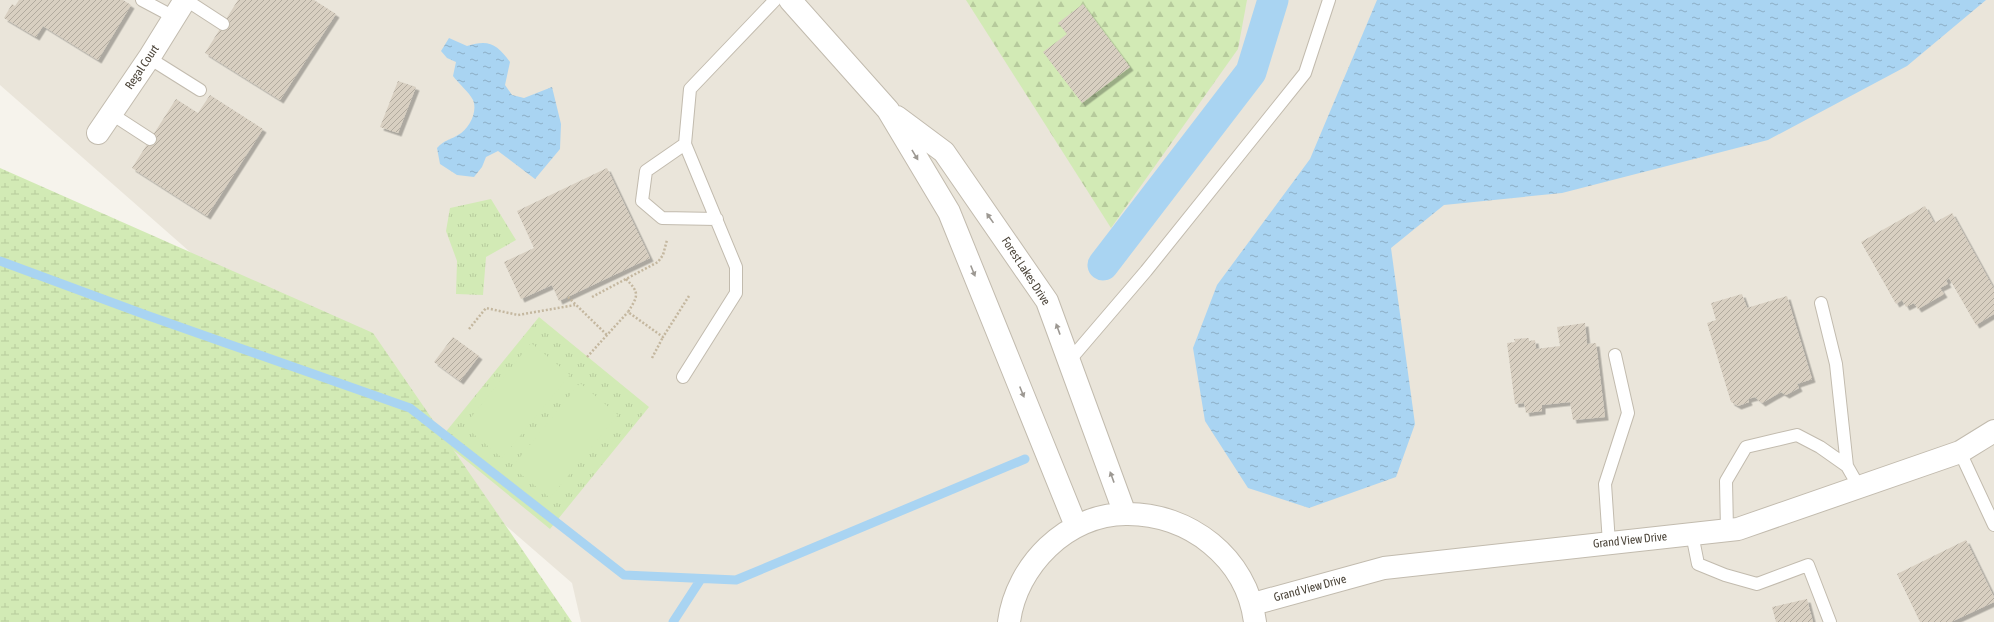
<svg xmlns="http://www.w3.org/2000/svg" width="1994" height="622" font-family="'Asap Condensed',sans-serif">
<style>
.residential{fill:#eae5da}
.grass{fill:url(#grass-tufts)}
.forest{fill:url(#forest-firs)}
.wetland{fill:url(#wetland-marsh)}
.pitch{fill:#d2eab5}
.water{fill:url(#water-ripples)}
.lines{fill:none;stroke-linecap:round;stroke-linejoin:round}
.stream{stroke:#a9d4f2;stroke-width:9}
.canal{stroke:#a9d4f2;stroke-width:31}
.building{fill:url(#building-hatch);filter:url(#shadow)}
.lane-casing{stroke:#c2bbae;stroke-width:14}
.street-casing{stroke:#c2bbae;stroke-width:24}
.path{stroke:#c4b79f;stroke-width:2.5;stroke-dasharray:2 2;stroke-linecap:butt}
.lane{stroke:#fff;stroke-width:12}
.street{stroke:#fff;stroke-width:22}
.oneway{fill:#9c9892}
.labels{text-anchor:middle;stroke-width:3;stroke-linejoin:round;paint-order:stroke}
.street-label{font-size:12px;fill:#4b4439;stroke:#fff}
</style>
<defs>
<pattern id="grass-tufts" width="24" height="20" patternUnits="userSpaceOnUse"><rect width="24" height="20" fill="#d2eab5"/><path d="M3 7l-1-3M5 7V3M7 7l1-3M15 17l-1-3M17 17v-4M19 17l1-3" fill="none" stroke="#b6ca9c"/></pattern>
<pattern id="forest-firs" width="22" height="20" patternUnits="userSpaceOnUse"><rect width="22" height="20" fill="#d2eab5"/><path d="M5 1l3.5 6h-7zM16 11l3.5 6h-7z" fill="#b6ca9c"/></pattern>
<pattern id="wetland-marsh" width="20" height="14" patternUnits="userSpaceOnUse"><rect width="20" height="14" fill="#d2eab5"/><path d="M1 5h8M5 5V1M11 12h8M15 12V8" fill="none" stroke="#b6ca9c"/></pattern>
<pattern id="water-ripples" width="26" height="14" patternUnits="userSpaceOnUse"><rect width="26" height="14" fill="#a9d4f2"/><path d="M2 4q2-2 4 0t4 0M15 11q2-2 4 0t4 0" fill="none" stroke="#8caec5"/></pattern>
<pattern id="building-hatch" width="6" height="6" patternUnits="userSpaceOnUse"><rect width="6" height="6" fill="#d8cfc1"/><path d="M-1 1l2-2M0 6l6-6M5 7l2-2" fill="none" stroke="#b1aa9e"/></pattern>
<filter id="shadow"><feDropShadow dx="3.5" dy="3.5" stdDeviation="0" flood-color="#0004"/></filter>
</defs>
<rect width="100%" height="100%" fill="#f6f3ec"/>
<path class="residential" d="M0,0H1994V622H581L572,583L206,266L0,85Z"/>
<path class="grass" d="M491,199L516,240L486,257L483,295L456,294L457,261L446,231L450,208Z
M539,317L649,407L550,529L440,439Z"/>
<path class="forest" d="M966,0H1247L1238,49L1111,228Z"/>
<path class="wetland" d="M0,168L373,333L572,622H0Z"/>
<path class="pitch" d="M531,343L570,375L502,458L464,426Z
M580,383L618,415L550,498L512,467Z"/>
<path class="water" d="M1377,0H1986L1907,66L1768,140L1562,193L1444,205L1391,248L1415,424L1396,477L1309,508L1248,488L1205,421L1193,348L1217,285L1310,159Z
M449,38L467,46C489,39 497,44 510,62L505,85L512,95L524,98L552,87L561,124L560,149L535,179L498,151L486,157L482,167L474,177L457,175L440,164L437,148C446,139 448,141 458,135C469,129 478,112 473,100C469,92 458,83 453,76L456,62L447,58L441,51Z"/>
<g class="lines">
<path class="stream" d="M0,261L146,315L410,408L624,575L736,580L1025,459
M673,622L701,579"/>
<path class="canal" d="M1103,265L1251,72L1273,0"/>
</g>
<path class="building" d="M19,0H123L131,5L98,60L43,26L36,37L4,18L12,4L15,6Z
M238,0H314L336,14L280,100L205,53Z
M1083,4L1130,67L1082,103L1043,52L1067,34L1058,23Z
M398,81L416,87L398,133L380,127Z
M210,95L263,129L207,216L132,168L176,99L198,113Z
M607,168L650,258L559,301L552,285L521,299L504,262L534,248L517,211Z
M1925,206L1934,223L1952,213L1994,289V314L1976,325L1949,278L1946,281L1948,284L1940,288L1944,294L1918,309L1914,303L1906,307L1902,300L1896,304L1861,242Z
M1742,294L1747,308L1787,296L1812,379L1797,384L1799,388L1786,395L1781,392L1762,403L1755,397L1748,399L1749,402L1738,406L1731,402L1707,323L1716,320L1711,303Z
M1585,323L1587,344L1596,343L1605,417L1573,420L1570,402L1542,405V411L1526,413L1524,403L1515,404L1507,343L1515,342L1514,339L1529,338V341L1535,340L1536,349L1560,346L1557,327Z
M453,337L479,356L460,381L434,362Z
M1966,540L1994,597V602L1951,622H1920L1897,574Z
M1807,599L1813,622H1776L1772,607Z"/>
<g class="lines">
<g class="lane-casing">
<path id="lane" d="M142,0L174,17
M186,0L223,24
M149,58L200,90
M110,113L150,139
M685,144L646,171L642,201L662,218L717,219
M1821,303L1836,364L1847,466
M1069,361L1146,271L1305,73L1329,0
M683,377L736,293V267L685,144L690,89L775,0
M1960,452L1994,525
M1727,530L1726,481L1746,447L1797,435L1820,447L1847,466L1859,487
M1692,534L1698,564L1725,575L1757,584L1808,565L1830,622
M1609,543L1605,484L1628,413L1615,355"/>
</g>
<g class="street-casing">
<path id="street" d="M790,0L888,110L949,212L1076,526
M897,117L944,152L1047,301L1125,514
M98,133L149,58L185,0
M1253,604L1384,568L1738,529L1960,452L1994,431
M1009,622C1016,566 1067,514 1126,514C1189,513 1247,558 1255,622"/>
</g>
<path class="path" d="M626,279C640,293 638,296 628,312L663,337L689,296
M568,297L607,335
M592,297L658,262L663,255L667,240
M469,329L486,308L518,315L575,305
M587,357L628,312
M652,358L663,337"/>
<use href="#lane" class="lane"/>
<use href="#street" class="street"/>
</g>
<defs><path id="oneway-solid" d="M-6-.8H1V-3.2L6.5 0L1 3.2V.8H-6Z"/></defs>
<g class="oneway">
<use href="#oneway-solid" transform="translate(915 155) rotate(59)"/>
<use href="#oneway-solid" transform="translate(990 218) rotate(-125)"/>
<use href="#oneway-solid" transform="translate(973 271) rotate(68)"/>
<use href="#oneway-solid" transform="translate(1058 329) rotate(-110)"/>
<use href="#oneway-solid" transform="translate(1022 392) rotate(68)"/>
<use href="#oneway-solid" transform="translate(1112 477) rotate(-110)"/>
</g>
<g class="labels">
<g class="street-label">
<text transform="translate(142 67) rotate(-56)" y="4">Regal Court</text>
<text transform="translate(1026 271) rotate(57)" y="4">Forest Lakes Drive</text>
<text transform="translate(1630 540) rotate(-6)" y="4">Grand View Drive</text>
<text transform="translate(1310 588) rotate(-15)" y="4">Grand View Drive</text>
</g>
</g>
</svg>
